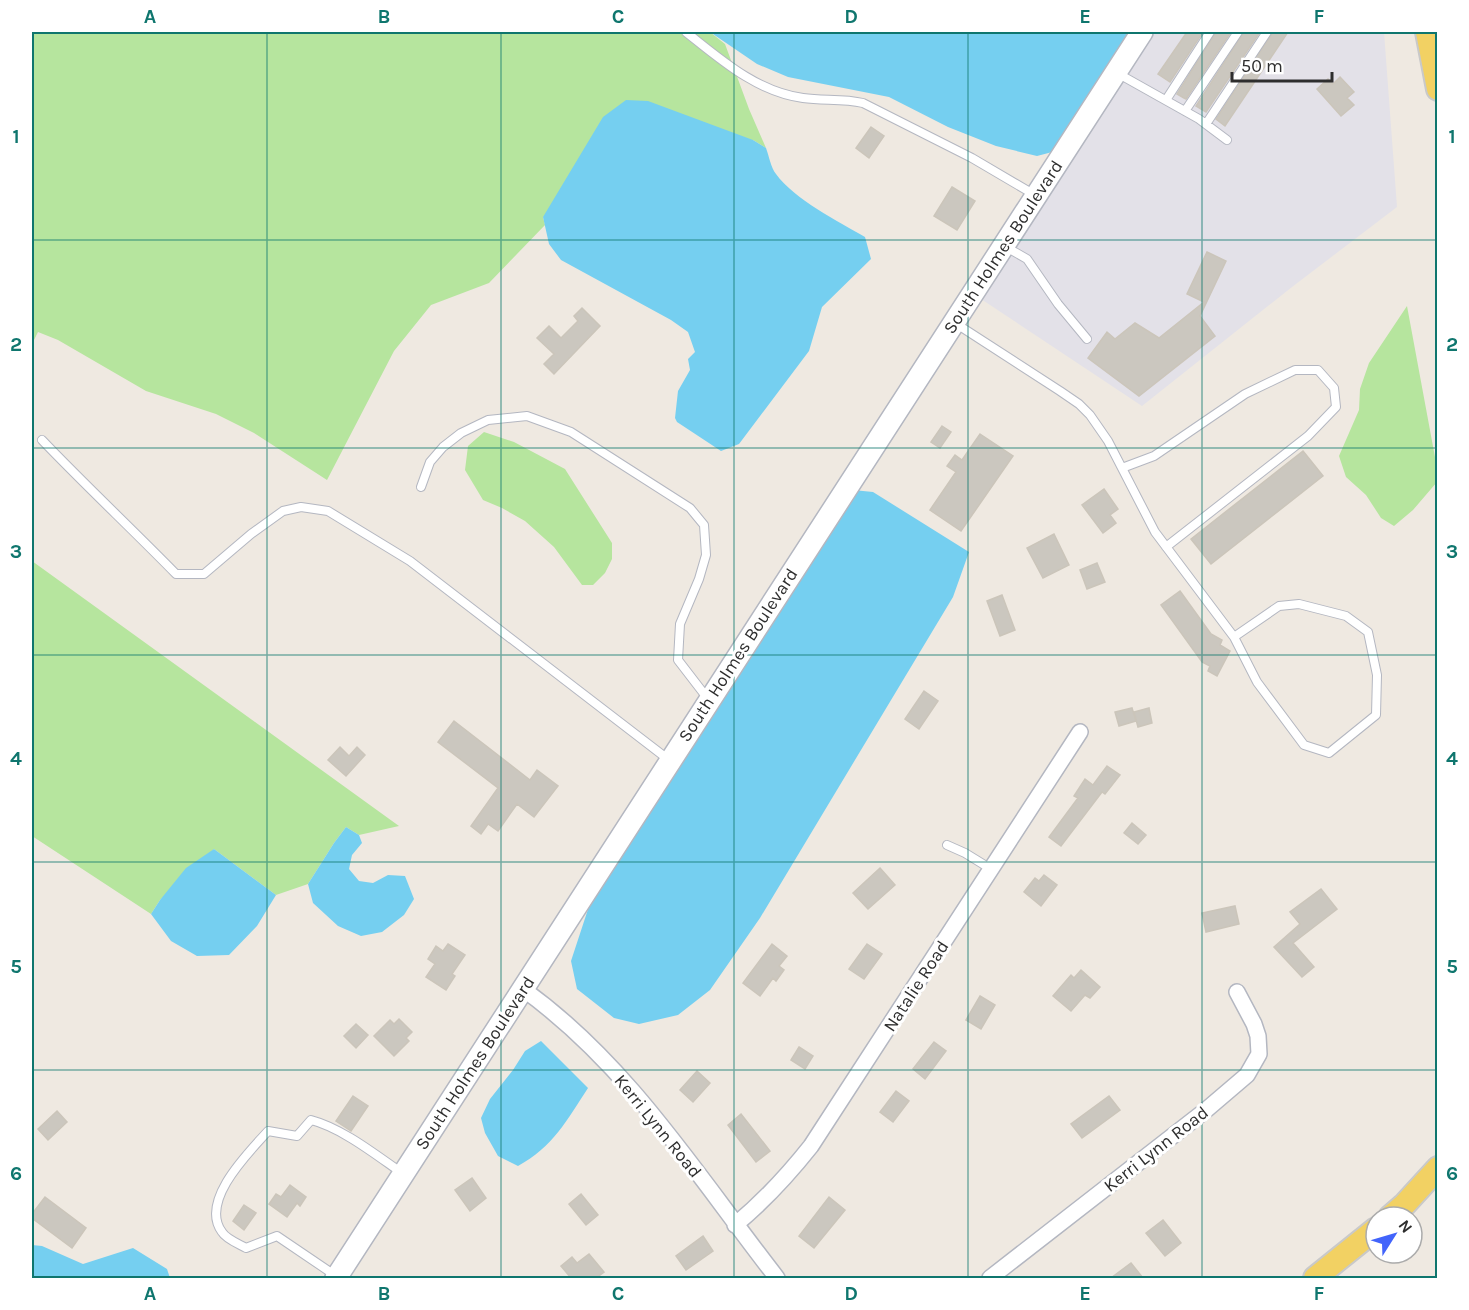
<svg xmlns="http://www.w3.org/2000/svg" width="1469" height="1310" font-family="Karla,sans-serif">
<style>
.industrial{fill:#e3e1e8}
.green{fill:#b6e59e}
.water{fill:#75cff0}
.building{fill:#cbc7bf;stroke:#cbc5ba;stroke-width:1.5}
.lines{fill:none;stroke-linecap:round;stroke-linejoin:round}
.lane-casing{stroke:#b4b7c1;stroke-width:10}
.street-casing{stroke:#b4b7c1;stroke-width:18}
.secondary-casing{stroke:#b4b7c1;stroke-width:24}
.primary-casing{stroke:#c9c9c9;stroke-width:26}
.lane{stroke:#fff;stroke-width:8}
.street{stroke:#fff;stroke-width:15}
.secondary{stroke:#fff;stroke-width:21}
.primary{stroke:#f2d163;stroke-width:22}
.grid{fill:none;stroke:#0f766e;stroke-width:1.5;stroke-opacity:0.55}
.labels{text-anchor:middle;stroke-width:6;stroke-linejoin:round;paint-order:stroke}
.street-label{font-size:18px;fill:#2e2e2e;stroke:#fff}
.neatline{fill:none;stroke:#0f766e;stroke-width:2}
.grid-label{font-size:20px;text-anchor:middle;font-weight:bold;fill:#0f766e}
</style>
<rect width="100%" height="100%" fill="#efe9e1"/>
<path class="industrial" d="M1150,32H1384L1397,207L1292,287L1142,406L978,297Z"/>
<path class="green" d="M32,32H710L725,44L749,109L766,148L753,140L543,217L545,225L489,283L431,305L394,351L327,480L254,433L216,414L146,391L58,340L38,332L32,344Z
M1407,306L1437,468V482L1413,510L1394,526L1381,518L1366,495L1346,477L1339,456L1359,410L1360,389L1369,363Z
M484,432L514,442L565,469L612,543V559L605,573L593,585H582L554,547L525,521L502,508L483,500L465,470L468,446Z
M32,561L399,826L359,835L346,827L334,843L308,884L276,895L214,849L160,900L151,914L32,836Z"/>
<path class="water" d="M710,32H1134L1056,151L1037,156L996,146L948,127L889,97L788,77L757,64Z
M626,100L648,101L753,140L766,148C769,156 771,168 776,174C794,199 839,222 865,237L871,259L822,307L809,351L739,444L721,451L677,422L675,418L678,391L690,370L688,359L695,352L688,332L671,320L561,260L549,244L543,217L603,117Z
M853,490L873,492L969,552L953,597L760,918L710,990L678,1015L639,1024L614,1018L577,989L571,961L594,891Z
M346,827L359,835L362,843L352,855L349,869L359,881L373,883L388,875L405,876L414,899L404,915L382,932L361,936L338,926L313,903L308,884L334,843Z
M214,849L276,895L257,926L229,955L197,956L171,941L151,914L160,900L186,868Z
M541,1041L588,1088C567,1120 553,1147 518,1166L498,1156L485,1133L481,1118L490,1099L513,1070L525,1051Z
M32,1245L42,1246L83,1264L133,1248L167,1269L170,1278H32Z"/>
<path class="building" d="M1187,32H1203L1170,82L1158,74Z
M1216,32H1231L1186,99L1184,98L1177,94Z
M1244,32H1260L1206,112L1196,106Z
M1273,32H1288L1225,126L1216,119Z
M1340,77L1354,92L1347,98L1354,105L1341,116L1317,89L1328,79L1333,84Z
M871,127L884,136L869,158L856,148Z
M952,187L975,201L957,230L934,216Z
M1207,252L1226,261L1200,316L1215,336L1139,396L1088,358L1107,332L1115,339L1135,323L1159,338L1204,302L1187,294Z
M582,308L600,326L554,374L544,364L554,354L537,338L549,326L561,338L578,321L574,316Z
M942,426L951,432L940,448L931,442Z
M980,434L1013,456L961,531L930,510L956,472L947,466L955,455L962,460Z
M1303,451L1323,476L1211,564L1191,539Z
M1104,489L1118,509L1110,515L1116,523L1103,533L1082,505Z
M1054,534L1069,565L1043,578L1027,548Z
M1097,563L1105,582L1087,589L1080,570Z
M1180,591L1211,634L1222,640L1220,645L1230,651L1217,676L1208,671L1210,666L1202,662L1161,605Z
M1002,595L1015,630L1000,636L987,601Z
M924,691L938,701L919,729L905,719Z
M1132,708L1136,721L1119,726L1115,712Z
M1149,708L1152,723L1138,727L1134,712Z
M454,721L530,780L537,770L558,786L534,817L517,804L498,831L488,824L481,834L471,826L498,788L438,742Z
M340,747L349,756L357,747L365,755L346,776L328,760Z
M1107,766L1120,775L1105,794L1102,792L1061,846L1049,837L1078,798L1074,796L1085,779L1093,785Z
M1132,823L1146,835L1138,844L1124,833Z
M880,868L895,885L868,909L853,893Z
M1044,875L1057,885L1041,906L1024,892L1035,878L1039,881Z
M1321,889L1337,909L1293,943L1314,967L1302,977L1274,947L1300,924L1290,912Z
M1235,906L1239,924L1206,932L1202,913Z
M448,944L465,955L452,974L455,976L446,990L426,977L435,964L428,959L436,946L443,951Z
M772,944L787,956L779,966L784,970L776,981L773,978L760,996L743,983Z
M867,944L882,954L864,979L849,969Z
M1081,970L1100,987L1090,998L1085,995L1071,1011L1053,996L1071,975L1074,978Z
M980,996L995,1005L981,1029L966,1020Z
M399,1019L412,1032L406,1038L409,1041L394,1056L374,1036L390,1020L394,1024Z
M356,1024L368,1035L356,1048L344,1036Z
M934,1042L946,1051L925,1079L913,1069Z
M799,1047L813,1056L805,1069L791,1060Z
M697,1071L710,1083L693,1102L680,1090Z
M896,1091L909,1101L893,1122L880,1112Z
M353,1096L368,1106L351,1131L336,1121Z
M1109,1096L1120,1110L1082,1138L1071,1124Z
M57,1111L67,1122L48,1140L38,1129Z
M741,1114L770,1151L756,1162L728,1125Z
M472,1178L486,1198L470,1211L455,1190Z
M290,1185L306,1197L300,1206L297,1203L287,1217L269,1204L276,1194L281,1197Z
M581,1194L598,1215L586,1225L569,1204Z
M45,1197L86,1228L72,1248L32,1218V1214Z
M829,1197L845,1210L814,1248L799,1236Z
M244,1205L256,1213L244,1230L233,1221Z
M1163,1220L1181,1243L1165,1256L1146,1233Z
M703,1236L713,1251L686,1270L676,1256Z
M589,1254L604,1272L596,1278H571L561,1266L572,1257L577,1263Z
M1131,1263L1143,1278H1111Z"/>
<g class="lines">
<g class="lane-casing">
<path id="lane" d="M686,32C720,59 757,92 803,98C823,101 843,98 863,103L972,158L1035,195
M1117,73L1199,119L1227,140
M1166,100L1210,32
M1185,111L1238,32
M1206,124L1267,32
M1006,247L1027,259L1058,304L1087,339
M955,323L1060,391L1079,404L1090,415L1108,441L1155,532L1234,637L1257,682L1304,745L1329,753L1376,715L1377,675L1368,632L1346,616L1299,604L1279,606L1234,637
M42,440C86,486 132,529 176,574H204L251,534L283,511L301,507L328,511L410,561L669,760
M1122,468L1154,456L1245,394L1295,370H1318L1334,388L1336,407L1308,436L1166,547
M421,487L430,462L443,447L461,433L488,420L527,416L571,432L690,508L704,525L706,555L699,579L680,624L678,660L708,699
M947,845L965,853L991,869
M336,1276L277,1236L246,1248C239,1244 226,1239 222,1232C199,1201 249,1152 268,1131L297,1136L311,1120C342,1128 376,1155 402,1173"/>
</g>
<g class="street-casing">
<path id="street" d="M523,989C629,1065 698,1177 777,1278
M735,1225C764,1201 788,1175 811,1146L1080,732
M990,1278L1206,1110L1247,1075L1259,1054L1258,1036L1254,1024L1237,992"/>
</g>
<g class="secondary-casing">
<path id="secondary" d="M336,1278L1142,32"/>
</g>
<g class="primary-casing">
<path id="primary" d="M1427,32L1438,89
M1390,1217L1405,1204L1438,1168
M1315,1278L1376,1229"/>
</g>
<use href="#lane" class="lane"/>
<use href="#street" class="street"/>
<use href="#secondary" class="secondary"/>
<use href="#primary" class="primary"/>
</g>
<path class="grid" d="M267,32V1278M501,32V1278M734,32V1278M968,32V1278M1202,32V1278M32,240H1438M32,448H1438M32,655H1438M32,862H1438M32,1070H1438"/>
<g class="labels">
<g class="street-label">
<text transform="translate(1003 247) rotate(-57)" y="6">South Holmes Boulevard</text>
<text transform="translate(738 655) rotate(-57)" y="6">South Holmes Boulevard</text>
<text transform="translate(916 986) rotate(-57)" y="6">Natalie Road</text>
<text transform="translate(475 1063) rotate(-57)" y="6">South Holmes Boulevard</text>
<text transform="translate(658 1126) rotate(51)" y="6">Kerri Lynn Road</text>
<text transform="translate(1156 1149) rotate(-38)" y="6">Kerri Lynn Road</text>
</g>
</g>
<rect width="1469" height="1310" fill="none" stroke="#ffffff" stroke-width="66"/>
<g transform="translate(1394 1235) rotate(53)"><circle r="28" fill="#ffffff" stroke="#ababab" stroke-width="1.5"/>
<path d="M0-4.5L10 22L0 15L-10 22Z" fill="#4264fb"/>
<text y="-9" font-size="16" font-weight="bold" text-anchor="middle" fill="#2e2e2e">N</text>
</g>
<path d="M1232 72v9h100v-9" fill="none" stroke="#2e2e2e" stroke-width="3"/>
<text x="1241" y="72" font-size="18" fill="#2e2e2e" stroke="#ffffff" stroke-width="4.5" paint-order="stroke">50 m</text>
<rect x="33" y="33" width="1403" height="1244" class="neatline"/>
<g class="grid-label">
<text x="150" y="23">A</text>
<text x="384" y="23">B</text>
<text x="618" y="23">C</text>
<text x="851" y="23">D</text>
<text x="1085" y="23">E</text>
<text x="1319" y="23">F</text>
<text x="16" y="143">1</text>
<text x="1452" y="143">1</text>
<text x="16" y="351">2</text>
<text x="1452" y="351">2</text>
<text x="16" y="558">3</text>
<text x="1452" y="558">3</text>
<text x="16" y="765">4</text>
<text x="1452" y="765">4</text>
<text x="16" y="973">5</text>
<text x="1452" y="973">5</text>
<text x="16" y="1180">6</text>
<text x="1452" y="1180">6</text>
<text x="150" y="1300">A</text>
<text x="384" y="1300">B</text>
<text x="618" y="1300">C</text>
<text x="851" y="1300">D</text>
<text x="1085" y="1300">E</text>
<text x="1319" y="1300">F</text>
</g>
</svg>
